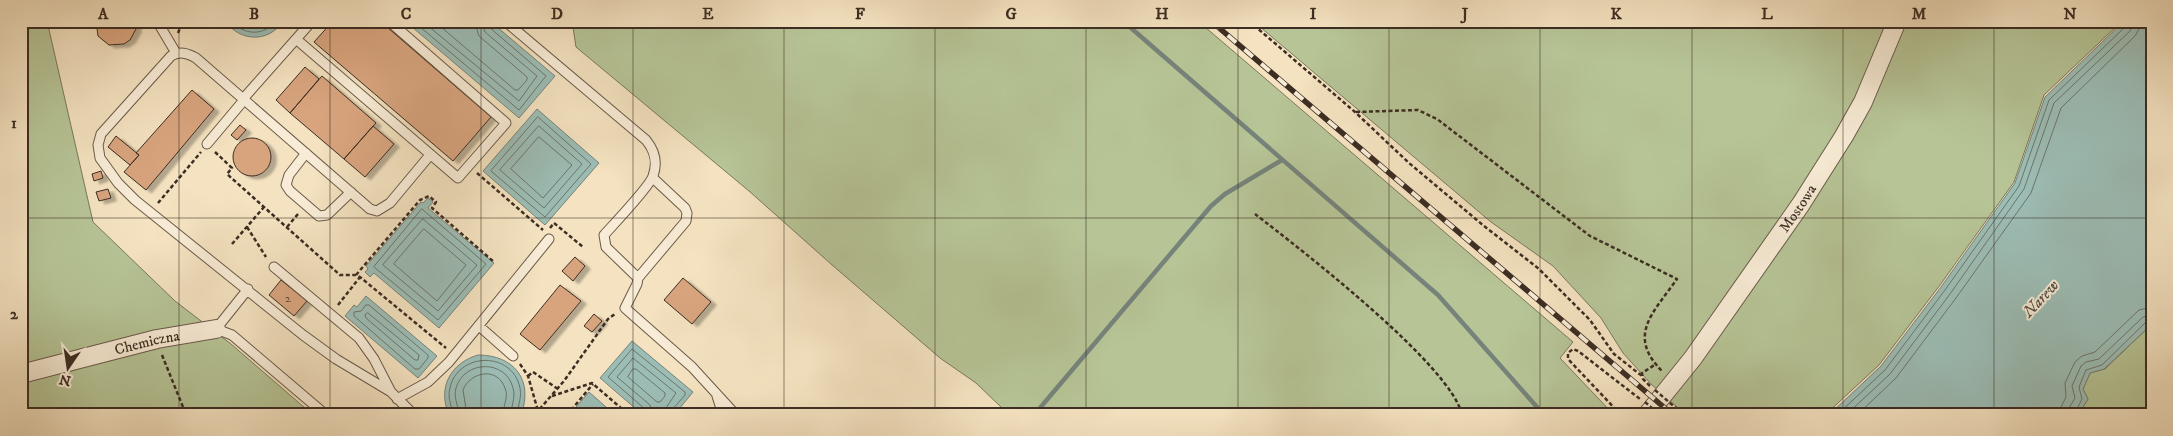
<svg xmlns="http://www.w3.org/2000/svg" width="2173" height="436" font-family="'IM FELL DW Pica',serif">
<style>
.green{fill:#b6c496;stroke:#79785c}
.water{fill:#9cbdb5;stroke:#76837b}
.lines{fill:none;stroke-linecap:round;stroke-linejoin:round}
.shore{stroke:#6c756c;stroke-width:1}
.stream{stroke:#76837b;stroke-width:4.5}
.building{fill:#d8a47e;stroke:#3c2d23;filter:url(#shadow)}
.lane-casing{stroke:#6a5a4a;stroke-width:11}
.street-casing{stroke:#6a5a4a;stroke-width:20}
.path{stroke:#3c2d23;stroke-width:2.5;stroke-dasharray:4 2.5;stroke-linecap:butt}
.lane{stroke:#f8ecd6;stroke-width:9}
.street{stroke:#f8ecd6;stroke-width:18}
.rail-casing{stroke:#3c2d23;stroke-width:5.5}
.rail{stroke:#f8ecd6;stroke-width:4;stroke-dasharray:11;stroke-linecap:butt}
.path-bridge{stroke:#3c2d23;stroke-width:2.5;stroke-dasharray:4 2.5;stroke-linecap:butt}
.grid{fill:none;stroke:#3c2d23;stroke-width:1;stroke-opacity:0.55}
.labels{text-anchor:middle;stroke-width:4;stroke-linejoin:round;paint-order:stroke}
.number-label{font-size:12px;fill:#634b3a}
.street-label{font-size:15px;fill:#3c2d23;stroke:#f8ecd6}
.water-label{font-size:16px;font-style:italic;fill:#545148;stroke:#f8ecd6}
.neatline{fill:none;stroke:#3c2d23;stroke-width:2}
.grid-label{font-size:16px;text-anchor:middle;font-weight:bold;fill:#3c2d23}
</style>
<defs>
<filter id="shadow"><feDropShadow dx="5.5" dy="3" stdDeviation="1" flood-color="#0004"/></filter>
</defs>
<rect width="100%" height="100%" fill="#f4e2c0"/>
<filter id="stains"><feTurbulence type="fractalNoise" baseFrequency=".004" numOctaves="4"/><feColorMatrix values="0 0 0 0 .2 0 0 0 0 .09 0 0 0 0 .02 0 0 0 .5 -.17"/></filter>
<radialGradient id="worn" r=".72"><stop offset=".6" stop-color="#630" stop-opacity="0"/><stop offset="1" stop-color="#630" stop-opacity=".3"/></radialGradient>
<path class="green" d="M21,21H47L93,222L175,301L231,344L313,415H21Z
M572,21H1198L1573,342L1560,358L1614,415H997L1002,408L976,383L940,358L831,264L749,191L576,47Z
M1253,21H2122L2044,95L2014,182L1940,285L1879,365L1825,415H1686L1651,384L1623,353L1601,318L1553,266L1491,222Z
M2152,324V415H2078L2088,399L2083,389L2090,373L2105,369Z"/>
<path class="water" d="M225,21H283C269,43 240,42 225,21Z
M405,21H490L555,76L519,118Z
M2124,21H2152V324L2104,369L2090,373L2083,389L2088,399L2078,415H1829L1881,366L1941,287L2015,183L2045,97Z
M537,109L599,163L545,225L483,171Z
M428,198L433,202L428,208L494,263L439,328L374,273L370,277L365,272L368,269L366,266L421,202L423,203Z
M366,296L437,356L418,378L345,316L354,305L357,307Z
M632,341L693,392L674,415H643L600,378Z
M478,355C514,355 534,380 521,415H449C437,387 451,363 478,355Z
M589,392L615,415H569Z"/>
<g class="lines">
<path class="shore" d="M231,21C244,36 264,36 277,21
M413,21L519,110L546,76L489,27L487,21
M422,21L519,101L537,76L485,32L481,21
M434,21L515,90H518L527,80V77L479,36L474,21
M538,117L591,164L545,217L491,171Z
M539,126L582,164L544,208L500,170Z
M539,137L572,165L543,198L511,169Z
M422,209L486,264L438,320L374,267Z
M423,219L477,265L438,311L383,265Z
M424,229L466,265L437,301L394,264Z
M366,305H369L428,355V358L419,369H415L354,316V312L361,311Z
M368,313L419,355L418,360H415L366,318L365,315Z
M633,369H636L665,393V396L660,402H657L628,377Z
M453,415C452,406 447,398 450,388C457,354 508,350 519,384C523,396 518,404 517,415
M459,415C459,406 453,398 456,388C464,360 506,359 513,388C516,398 511,405 511,415
M467,415L463,390C470,372 497,366 505,388C509,397 503,405 503,415
M647,415L645,409L608,377L632,349L685,392V395L672,410L671,415
M653,415L650,405L617,377L633,358L676,393L666,408L664,415
M1837,415L1885,370L1945,290L2019,186L2049,100L2125,27L2127,21
M1846,415L1890,374L1950,294L2024,189L2054,103L2130,31L2133,21
M1857,415L1896,378L1956,298L2031,193L2061,108L2135,36L2139,29L2141,21
M2060,415L2061,407L2066,397L2065,383L2075,362L2082,356L2095,352L2139,310L2152,307
M2068,415L2069,408L2075,398L2072,386L2081,366L2086,362L2099,359L2143,317L2152,315
M2074,415L2082,399L2079,387L2086,370L2102,365L2146,322L2152,321"/>
<path class="stream" d="M1123,21L1438,295L1544,415
M1034,415L1211,206L1225,194L1282,160"/>
</g>
<path class="building" d="M96,21H135L136,29L130,40L124,44L109,45L98,36Z
M333,21H380L491,117L453,161L314,42Z
M305,67L319,79L290,113L276,100Z
M322,76L376,123L344,159L290,113Z
M192,90L214,109L146,190L124,172L139,155L136,153Z
M240,125L246,130L237,140L231,135Z
M373,126L394,144L365,177L344,159Z
M116,136L139,155L130,165L108,147Z
M233 157a19 19 0 1 1 38 0a19 19 0 1 1-38 0Z
M101,171L103,178L94,181L92,174Z
M108,189L111,198L99,201L96,192Z
M575,257L585,266L573,281L562,271Z
M683,278L711,302L692,324L664,300Z
M281,280L307,301L294,316L269,295Z
M560,285L581,301L540,350L520,334Z
M594,314L602,321L592,332L584,326Z"/>
<g class="lines">
<g class="lane-casing">
<path id="lane" d="M157,21L176,53
M505,21L646,140C655,151 658,162 653,176C650,186 613,225 604,235L606,247L638,278L637,284L625,308L692,367L736,415
M296,39L458,178L506,123L389,21
M243,99L312,21
M207,144L244,100
M306,153L289,175L286,185L290,191L319,216L327,215L351,192
M274,267L359,338L374,359L391,392L414,415
M638,278L686,221L687,213L685,208L653,178
M248,289L216,329L232,335L326,415
M479,326L513,356
M391,392L336,359L303,335L135,200L118,183L100,158L98,145L101,134L171,56C180,51 187,53 196,58L370,209L377,211L390,203L430,155
M717,396L723,415
M397,399L428,382L449,362L549,239"/>
</g>
<g class="street-casing">
<g id="street">
<path id="s1" d="M21,374L157,339L216,329"/>
<path id="s2" d="M1647,415L1693,358L1801,204L1844,136L1863,102L1897,21"/>
</g>
</g>
<path class="path" d="M1249,21L1355,112L1409,163L1484,226L1539,269L1590,320L1614,354L1642,376
M178,33L183,21
M1356,112L1418,110L1437,119L1590,236L1677,279C1653,313 1626,336 1663,372
M215,152L232,168L227,174L340,275H356L360,277L446,348
M477,173L543,230
M158,203L201,152
M1255,214C1299,248 1452,366 1462,415
M247,227L266,257
M287,227L298,214
M550,228L554,223L583,247
M232,244L264,207
M356,275L420,200L429,196L436,202L432,208L494,262
M338,305L360,277
M162,355L185,412L188,415
M520,364L528,376L538,411
M528,376L533,372L558,389
M1650,386L1643,379L1642,373L1656,364
M552,396L592,383L629,415
M538,415V411L564,381L608,319L615,314
M567,415L593,384
M1621,415L1568,359V353L1573,349L1578,351L1640,399"/>
<use href="#lane" class="lane"/>
<use href="#street" class="street"/>
<g class="rail-casing">
<path id="rail" d="M1211,21L1673,415"/>
</g>
<use href="#rail" class="rail"/>
<path class="path-bridge" d="M1655,390L1684,415
M1645,402L1660,415"/>
</g>
<path class="grid" d="M179,21V415M330,21V415M481,21V415M633,21V415M784,21V415M935,21V415M1086,21V415M1238,21V415M1389,21V415M1540,21V415M1692,21V415M1843,21V415M1994,21V415M21,218H2152"/>
<g class="labels">
<g class="number-label">
<text x="288" y="302">2</text>
</g>
<g class="street-label">
<text dy="5" stroke="none"><textPath href="#s2" startOffset="256">Mostowa</textPath></text>
<text dy="5" stroke="none"><textPath href="#s1" startOffset="130">Chemiczna</textPath></text>
</g>
<g class="water-label">
<text transform="translate(2040 298) rotate(-47)" y="6">Narew</text>
</g>
</g>
<rect width="2173" height="436" fill="none" stroke="#f4e2c0" stroke-width="55"/>
<g transform="translate(68 368) rotate(193)" stroke="#f8ecd6" stroke-width="4" paint-order="stroke">
<path d="M0-4L9 19L0 12L-9 19Z" fill="#3c2d23"/>
<text y="-8" font-size="14" font-weight="bold" text-anchor="middle" fill="#3c2d23">N</text>
</g>
<rect x="28" y="28" width="2118" height="380" class="neatline"/>
<g class="grid-label">
<text x="103" y="19">A</text>
<text x="254" y="19">B</text>
<text x="406" y="19">C</text>
<text x="557" y="19">D</text>
<text x="708" y="19">E</text>
<text x="860" y="19">F</text>
<text x="1011" y="19">G</text>
<text x="1162" y="19">H</text>
<text x="1313" y="19">I</text>
<text x="1465" y="19">J</text>
<text x="1616" y="19">K</text>
<text x="1767" y="19">L</text>
<text x="1919" y="19">M</text>
<text x="2070" y="19">N</text>
<text x="14" y="128">1</text>
<text x="14" y="319">2</text>
</g>
<rect width="100%" height="100%" filter="url(#stains)"/>
<rect width="100%" height="100%" fill="url(#worn)"/>
</svg>
